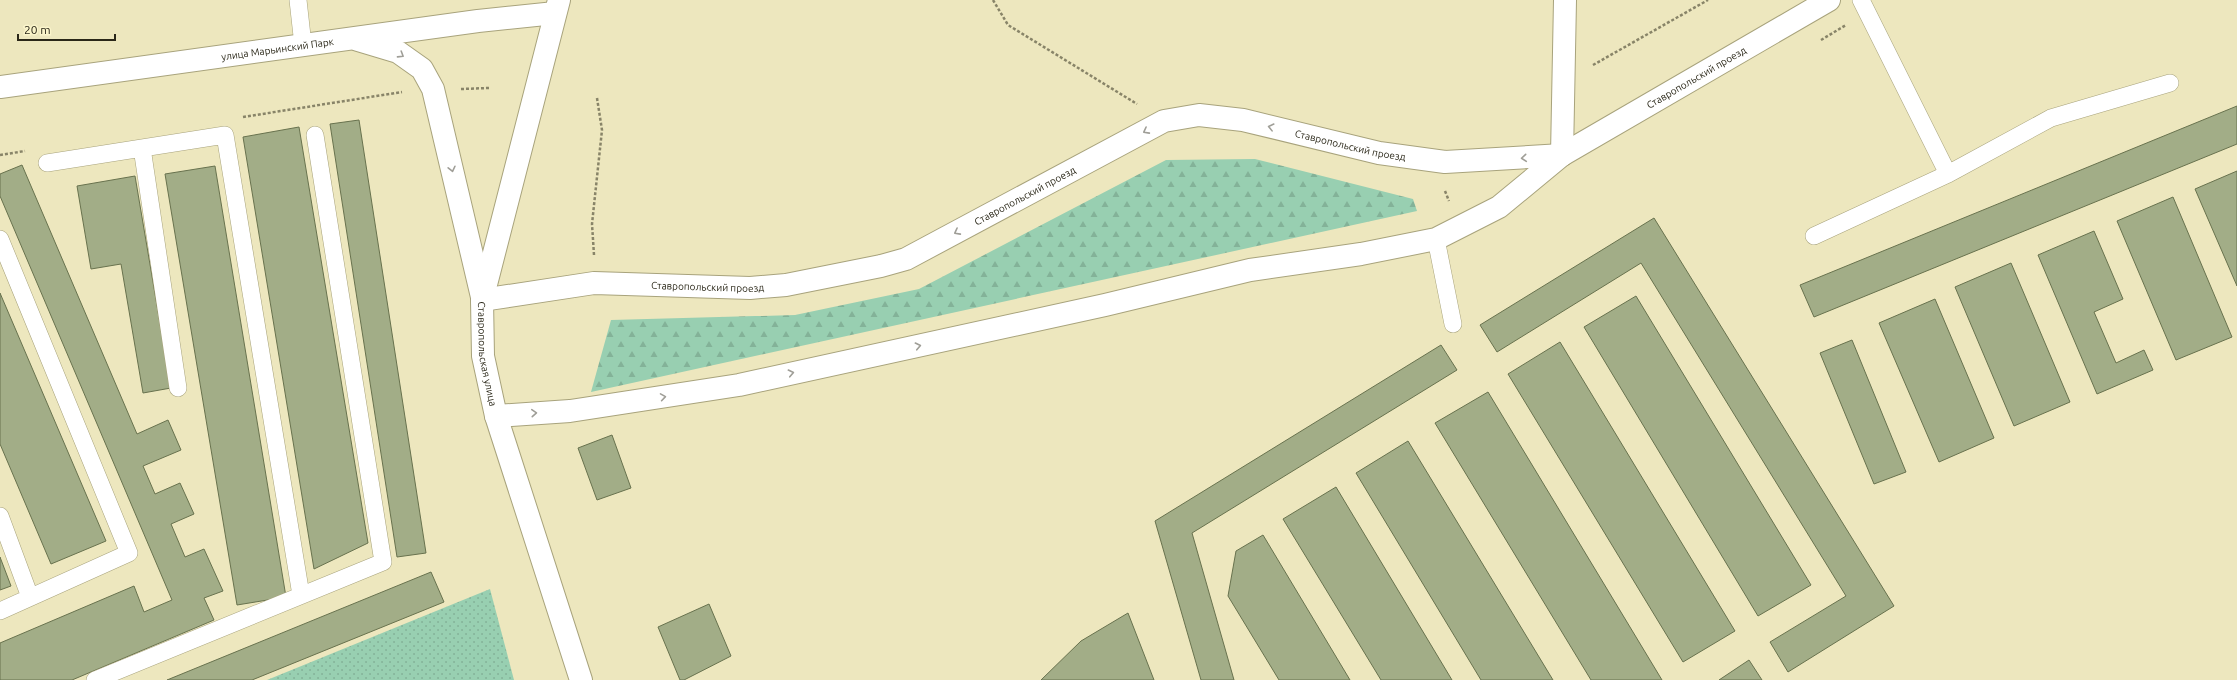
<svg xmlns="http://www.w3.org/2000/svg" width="2237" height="680" font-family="Ubuntu,sans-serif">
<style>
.grass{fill:url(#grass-dots)}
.forest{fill:url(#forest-firs)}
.building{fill:#a2ad87;stroke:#68724e}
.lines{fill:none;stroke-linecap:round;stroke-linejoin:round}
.service-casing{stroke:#a8a37c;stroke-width:18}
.minor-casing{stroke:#a8a37c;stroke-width:24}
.tertiary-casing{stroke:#a8a37c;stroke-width:24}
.path{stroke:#888468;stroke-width:2.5;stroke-dasharray:3 2;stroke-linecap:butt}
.service{stroke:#fff;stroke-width:17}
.minor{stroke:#fff;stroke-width:22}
.tertiary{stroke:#fff;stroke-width:22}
.oneway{stroke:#9f9e97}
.labels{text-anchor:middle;stroke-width:3;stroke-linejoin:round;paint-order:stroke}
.street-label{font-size:10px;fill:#2a2718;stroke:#fbf5cb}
</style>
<defs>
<pattern id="grass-dots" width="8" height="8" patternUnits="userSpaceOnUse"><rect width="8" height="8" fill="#98cfb1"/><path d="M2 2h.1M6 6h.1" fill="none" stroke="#83b298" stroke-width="1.8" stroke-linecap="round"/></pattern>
<pattern id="forest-firs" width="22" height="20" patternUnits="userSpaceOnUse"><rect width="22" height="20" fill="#98cfb1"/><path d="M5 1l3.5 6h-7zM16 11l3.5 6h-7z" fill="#83b298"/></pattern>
</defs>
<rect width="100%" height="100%" fill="#ede7be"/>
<path class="grass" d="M490,589L514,680H267Z"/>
<path class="forest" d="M1255,159L1413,199L1417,211L591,392L611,320L795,315L919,289L1166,160Z"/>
<path class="building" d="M2237,106V144L1814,317L1800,285Z
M359,120L426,553L397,557L330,124Z
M299,127L368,543L314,569L243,137Z
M22,165L137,434L168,420L181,450L143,466L155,494L180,483L194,514L171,524L185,557L204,549L223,591L204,598L214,620L72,680H0V643L134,586L144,612L172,600L0,196V174Z
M215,166L286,597L237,605L165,174Z
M2237,171V286L2195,189Z
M135,176L171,388L143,393L121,264L91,269L77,186Z
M2173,197L2232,337L2176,360L2117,221Z
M1654,218L1894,606L1788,672L1770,642L1846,596L1641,263L1497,352L1480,325Z
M2094,231L2123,299L2094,312L2116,363L2144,350L2153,370L2097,394L2038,255Z
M2011,263L2070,402L2014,426L1955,287Z
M0,293L106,541L51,564L0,444Z
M1636,296L1811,585L1758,616L1584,327Z
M1935,299L1994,438L1939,462L1879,323Z
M1852,340L1906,472L1874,484L1820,353Z
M1560,342L1735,631L1683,662L1508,374Z
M1441,345L1457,370L1192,533L1234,680H1201L1155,521Z
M1488,392L1662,680H1591L1435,423Z
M612,435L631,488L597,500L578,448Z
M1408,441L1553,680H1481L1356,473Z
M1336,487L1452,680H1381L1283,519Z
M1263,535L1350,680H1279L1228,596L1236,551Z
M0,557L11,586L0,590Z
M431,572L444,602L252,680H167Z
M709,604L731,656L684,680H680L658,627Z
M1128,613L1154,680H1041L1081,641Z
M1749,660L1762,680H1719Z"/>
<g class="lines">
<g class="service-casing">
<path id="service" d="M298,0L303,45
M1861,0L1948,174
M142,148L178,388
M47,163L225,135L301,595
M1814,236L1948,174L2051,118L2170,83
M0,239L129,553L0,611
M1436,239L1453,324
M0,516L30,597
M95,680L383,562L315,135"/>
</g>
<g class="minor-casing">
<g id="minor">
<path d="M1562,155L1565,0"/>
<path id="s1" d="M482,300L594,283L750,288L786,285L881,266L906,259L1164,121L1199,115L1243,120L1379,153L1445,162L1562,155"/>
<path id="s2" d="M496,416L570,411L739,385L1105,305L1250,270L1361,254L1436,239L1499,207L1562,155L1829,0"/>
</g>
</g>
<g class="tertiary-casing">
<g id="tertiary">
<path id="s3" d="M559,0L482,300L483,356L496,416L581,680"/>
<path d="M358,40L398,52L422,69L433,89L482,297"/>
<path id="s4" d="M0,87L478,21L555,13"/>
</g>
</g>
<path class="path" d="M993,0L1008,25L1137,104
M1821,40L1846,25
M1593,65L1708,0
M461,89L489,88
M243,117L402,92
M0,155L25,151
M1445,191L1449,201
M594,255L592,224L602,130L597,98"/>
<use href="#service" class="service"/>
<use href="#minor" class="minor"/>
<use href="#tertiary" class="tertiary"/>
</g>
<defs><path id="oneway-chevron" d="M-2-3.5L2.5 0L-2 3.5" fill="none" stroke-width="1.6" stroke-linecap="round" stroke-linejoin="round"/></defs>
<g class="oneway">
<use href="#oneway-chevron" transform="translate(401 55) rotate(32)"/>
<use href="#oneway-chevron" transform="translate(1271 127) rotate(-166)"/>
<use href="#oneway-chevron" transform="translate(1146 131) rotate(152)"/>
<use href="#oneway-chevron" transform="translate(1524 158) rotate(175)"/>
<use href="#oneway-chevron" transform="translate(452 169) rotate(77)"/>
<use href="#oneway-chevron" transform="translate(957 232) rotate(152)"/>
<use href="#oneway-chevron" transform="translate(918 346) rotate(-12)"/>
<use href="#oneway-chevron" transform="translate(791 373) rotate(-12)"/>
<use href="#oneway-chevron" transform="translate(663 397) rotate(-9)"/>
<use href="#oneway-chevron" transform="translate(534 413) rotate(-4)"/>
</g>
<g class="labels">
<g class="street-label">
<text dy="4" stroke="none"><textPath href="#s4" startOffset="280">улица Марьинский Парк</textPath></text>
<text dy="4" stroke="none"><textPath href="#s2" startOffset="1265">Ставропольский проезд</textPath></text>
<text dy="4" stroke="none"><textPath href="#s1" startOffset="911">Ставропольский проезд</textPath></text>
<text dy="4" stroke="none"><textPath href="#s1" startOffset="563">Ставропольский проезд</textPath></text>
<text dy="4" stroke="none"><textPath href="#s1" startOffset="227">Ставропольский проезд</textPath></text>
<text dy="4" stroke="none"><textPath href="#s3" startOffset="364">Ставропольская улица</textPath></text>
</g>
</g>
<path d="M18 34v6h97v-6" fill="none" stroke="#2a2718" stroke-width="2"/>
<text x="24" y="34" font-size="12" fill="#2a2718" stroke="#fbf5cb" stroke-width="3" paint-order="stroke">20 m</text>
</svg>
